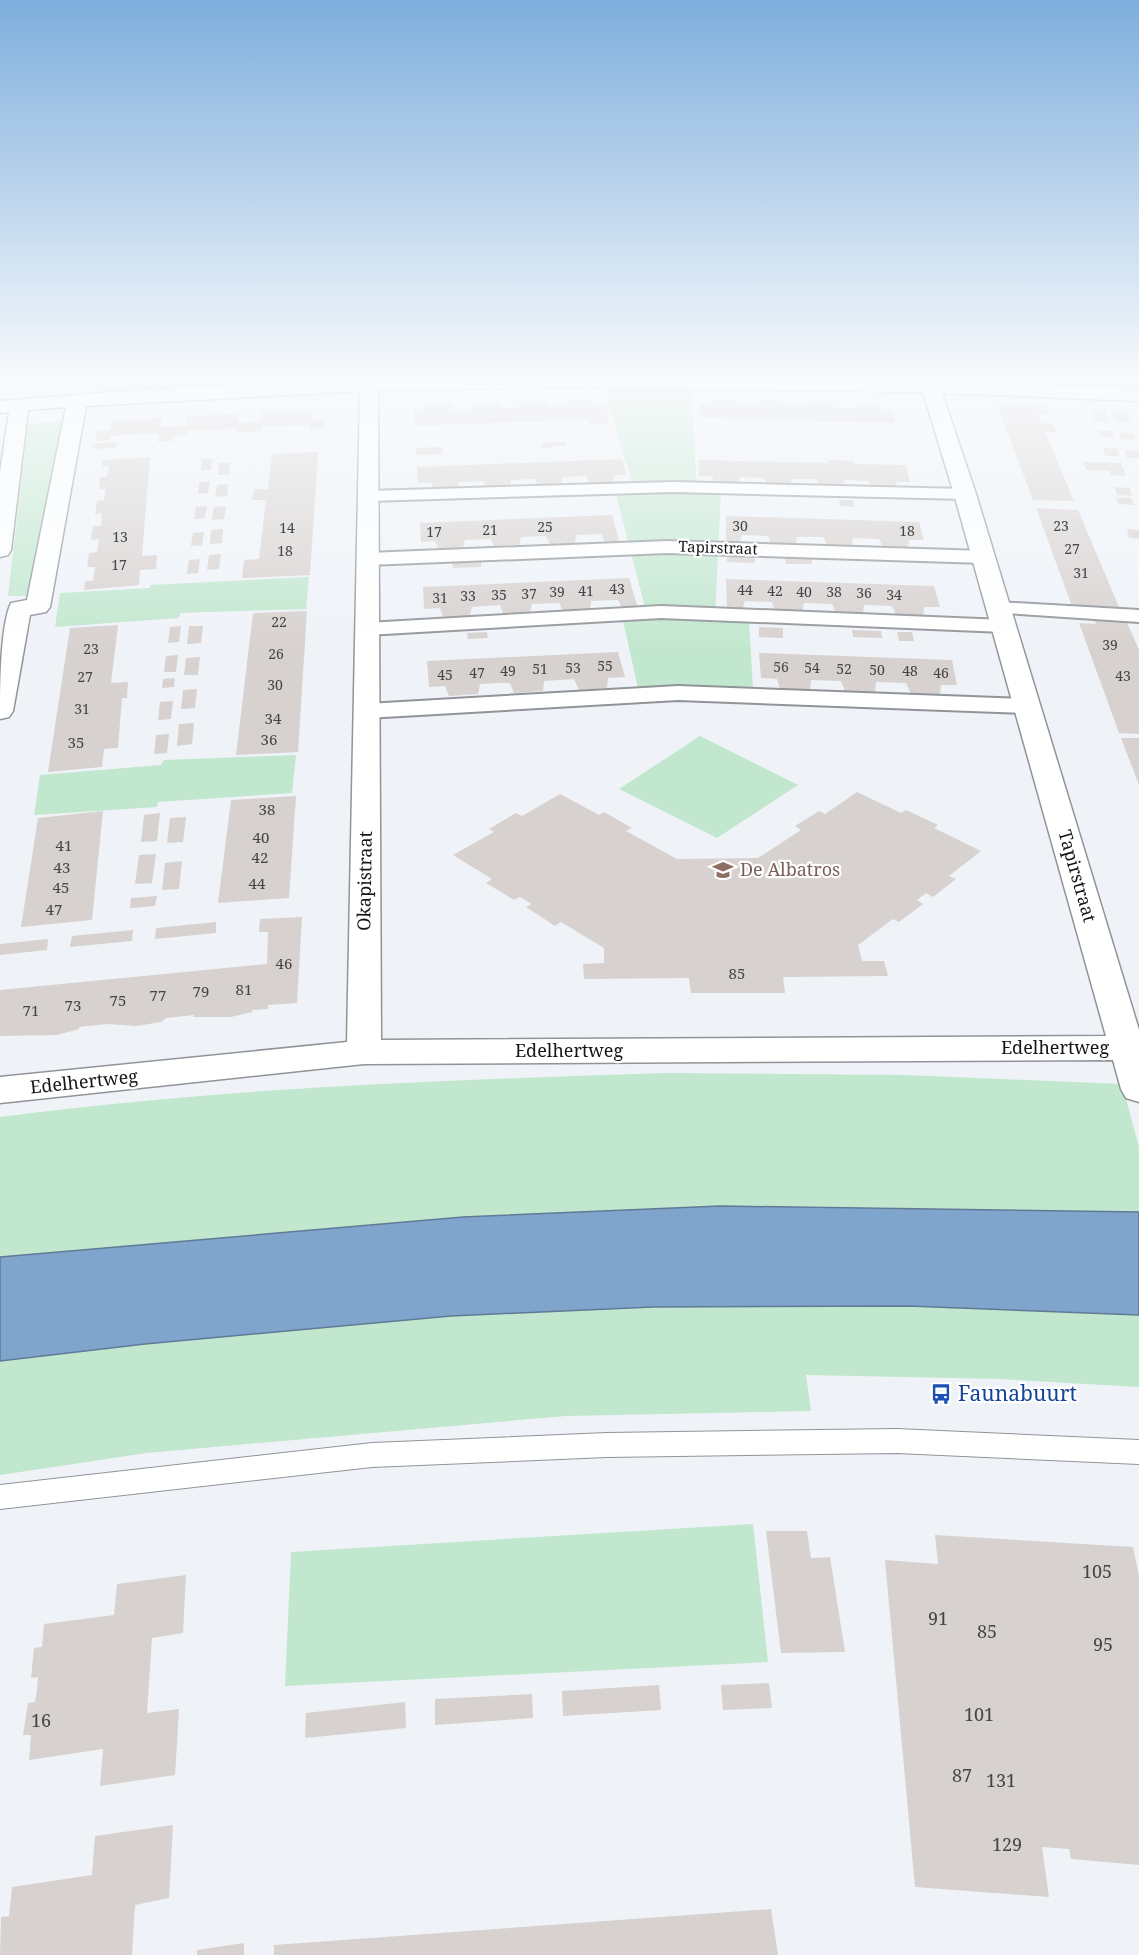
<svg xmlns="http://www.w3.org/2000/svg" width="1139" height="1955" font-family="'Noto Serif',serif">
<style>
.green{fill:#c1e7ce}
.water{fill:#80a5cc;stroke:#607a96;stroke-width:1.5}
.building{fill:#d7d1cf}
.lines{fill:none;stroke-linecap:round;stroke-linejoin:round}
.service-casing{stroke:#909498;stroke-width:2}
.pedestrian-casing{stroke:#909498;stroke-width:4}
.minor-casing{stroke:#909498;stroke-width:3}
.service{fill:#fff;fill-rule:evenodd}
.pedestrian{fill:#fff;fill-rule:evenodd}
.minor{fill:#fff;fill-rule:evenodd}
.labels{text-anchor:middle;stroke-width:4.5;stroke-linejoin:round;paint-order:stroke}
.far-number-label{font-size:14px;fill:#454545}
.far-street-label{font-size:15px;fill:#141617;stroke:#fff}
.number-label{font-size:15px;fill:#454545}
.education-label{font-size:18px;fill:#785e54;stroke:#fff;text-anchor:start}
.street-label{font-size:18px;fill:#141617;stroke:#fff}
.near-number-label{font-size:18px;fill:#454545}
.near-transit-label{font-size:21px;fill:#164399;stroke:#fff;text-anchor:start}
</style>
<rect width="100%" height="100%" fill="#eff3f8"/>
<path class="green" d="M232,379H330V382L94,394L96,386Z
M959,379H1139V391L974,384Z
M604,389H691L697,491H721L715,620L749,621L753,689L638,688L623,621L648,619L615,490L634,489Z
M63,421L28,596H8L28,424Z
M309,577L306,609L180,613L179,618L55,627L60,593L150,588V585Z
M700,736L798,785L717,838L619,789Z
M296,755L292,793L158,802L157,807L34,815L40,775L161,765L164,760Z
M667,1073L906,1075L1122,1084L1139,1147V1212L792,1206L463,1217L0,1257V1117C221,1088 444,1080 667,1073Z
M908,1306L1139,1315V1387L1000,1379L806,1375L811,1411L566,1416L147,1453L0,1475V1361C150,1343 300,1326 451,1316C603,1305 756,1306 908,1306Z
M753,1524L768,1662L285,1686L291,1552Z"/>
<path class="water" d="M720,1206L1139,1212V1315L908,1306L653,1307L451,1316L145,1344L0,1361V1257L463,1217Z"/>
<path class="building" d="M592,399L595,405L605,404L609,419H606L608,423L589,424L588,419L414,426V411H424L425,405L451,404L453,410L471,409L473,404L498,403L501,408L519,407L520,402L545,401L548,406H566L567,400Z
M714,399L735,400L738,405L759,406L761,400L782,401L785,406L807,407L808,401L830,402L833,407L855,408L856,403H877L880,409H892L896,423L700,418V404H712Z
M997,405L1045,406L1049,415L1038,414L1042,423H1053L1057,432H1045L1074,501L1033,500Z
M1091,408L1105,409L1109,422L1095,421Z
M1112,409L1126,410L1130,423L1116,422Z
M312,410V419L324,418V428L310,429V425L263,427L262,431L235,432V428L211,430L187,431L186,435L173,436L172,441L158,442L159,433L110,436V440L96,441L97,431L110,430L111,421L162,418L161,427L186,425L187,416L237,414V422L261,421L262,412Z
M1098,430L1112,431L1114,438L1100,437Z
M1119,432L1133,433L1136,440L1121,439Z
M117,442L116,448L92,449V444Z
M566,442L567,445L552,446V448H542L541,443Z
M442,447V454L416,455V448Z
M1103,448L1117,449L1120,456H1105Z
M1125,450L1139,451V458H1127Z
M318,452L310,575L242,578L244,560L259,559L266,500H252L254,489H268L272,454Z
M150,457L142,556L157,555L156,569L140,570L139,585L84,590L85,581H93L95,567H87L89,553L97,552L98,546L99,539L91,540L93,526H101L102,513L95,514L97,501L104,500L105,494L106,489H99L100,477H107L109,466H102L103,460Z
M202,459H213L211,470H201Z
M622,459L627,475H614L613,482L590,483L586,476L562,477V484L538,485L535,479L511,480L510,486L486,487L483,481L459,482L457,488L434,489L431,483H418L417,467Z
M699,460L828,463L827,460L853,461V464L906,465L910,482H897L895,488L872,487L868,481L844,480L843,487L819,486L816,479H792L790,485H767L764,478L740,477L738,484L714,483L712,476H699Z
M1082,462L1121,463L1126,476L1111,475L1110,471L1086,470Z
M219,463H230L229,475H218Z
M199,482H210L208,493L198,494Z
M228,484L227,496L215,497L217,485Z
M1114,487L1130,488L1132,496L1117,495Z
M1116,498H1131L1134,505L1119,504Z
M839,500H853L854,507L840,506Z
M207,506L205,518L194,519L196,507Z
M226,506L224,519L212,520L214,507Z
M1036,508L1078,510L1119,607L1072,606Z
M612,515L619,541L605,542L601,534L576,535L575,543L550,544L546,536L521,537L519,545L494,546L491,539L465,540L463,548L438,549L435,541L421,542L420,523Z
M726,516L919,522L924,540H909L908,547H883L879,539L853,538L852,546L827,545L823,537H797L796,544L771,543L768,536L742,535L740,542H726Z
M223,529L222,543L210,544L211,530Z
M1127,529L1139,530V539L1129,538Z
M204,532L202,545L191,546L193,533Z
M221,554L219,569L207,570L209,555Z
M727,557H755V563L727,562Z
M785,558L812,559V564H786Z
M200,559L198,573L187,574L189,560Z
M481,562V567L453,568L452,563Z
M629,578L638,608L623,609L618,600L591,601L590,610L563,611L559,603L532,604L530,613L503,614L500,605L472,607L470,616L443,617L440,608L424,609L423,587Z
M726,579L934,586L940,607H924L923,616L896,615L892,606L864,605L863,614L836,613L832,604L804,603L802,612L775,611L772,602L745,601L742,610L727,609Z
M307,611L298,752L236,755L253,613Z
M1093,617L1125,618L1139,650V734L1119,733L1079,623L1096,624Z
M118,625L111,683L128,682L127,698H122L118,748L104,749L102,767L48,772L70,628Z
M181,626L179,642L168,643L170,627Z
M189,626H203L201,643L187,644Z
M759,627L783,628V638L759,637Z
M852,630L881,631L882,638L853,637Z
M487,632L488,638L468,639L467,633Z
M897,632H912L914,641H899Z
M618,652L625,677L608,678L607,688L579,690L574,679L544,681L543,691L514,693L510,683H495L480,684L478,694L449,696L445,686L429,687L427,661Z
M759,653L952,660L957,685H941L940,695L911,694L906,683L876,682L875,692L845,691L841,681L811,680L810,690L780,689L777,679L761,678Z
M178,655L176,672H164L166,656Z
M200,657L198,675H184L186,658Z
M175,678L174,687L162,688L163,679Z
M197,689L195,708L181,709L183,690Z
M173,701L171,719L158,720L160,702Z
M194,723L192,744L177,746L179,724Z
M169,734L167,753L154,754L156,735Z
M1121,738H1139V785Z
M857,792L901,813L906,810L938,825L934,828L981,851L949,876L956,879L933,897L926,893L917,900L923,904L899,922L893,919L858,945L862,961H884L888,976L783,977L785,993H691L689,978L584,979L583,964L604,963V948L561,922L555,926L526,907L532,904L520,897L514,900L486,883L492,879L453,855L494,832L489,829L516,813L522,816L560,794L599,815L604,812L632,828L626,831L677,859L758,858L801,830L795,826L819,811L825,814Z
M296,796L289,898L218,903L231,800Z
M103,811L92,920L21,927L38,818Z
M160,813L157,841L141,842L144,815Z
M186,817L183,842L167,843L170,818Z
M156,854L152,883L135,884L139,855Z
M182,861L179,889L162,890L165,863Z
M157,896L155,906L130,908L131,898Z
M302,917L297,1003L268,1005V1009L252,1010V1012L231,1017H193L194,1015L166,1018L161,1022L136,1026L107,1024L79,1027V1029L57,1035L0,1036V990L267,964L268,932H259L260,919Z
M216,922V933L155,939L156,928Z
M133,930L132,941L70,947L72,936Z
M48,939L47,950L0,955V944Z
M766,1531H807L811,1558L830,1557L845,1652L781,1653Z
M935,1535L1133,1547L1139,1576V1865L1071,1859L1069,1849L1042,1847L1049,1897L915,1887L885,1560L938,1564Z
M186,1575L183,1633L152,1638L147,1713L179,1709L175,1775L100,1786L103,1749L29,1760L31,1735H23L28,1703L35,1702L37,1690L38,1677L31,1678L34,1648L42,1647L44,1624L114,1615L117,1584Z
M769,1683L772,1708L723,1710L721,1685Z
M659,1685L661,1710L563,1716L562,1691Z
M532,1694L533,1718L435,1725V1699Z
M405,1702L406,1728L305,1738L306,1713Z
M173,1825L169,1898L135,1905L132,1955H0L1,1917L9,1916L12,1887L92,1875L95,1836Z
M771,1909L778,1955H274V1945Z
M244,1943V1955H197V1950Z"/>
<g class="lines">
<g class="service-casing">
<path id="service" d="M897,1429L1139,1440V1464L897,1453L607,1457L372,1467L0,1509V1485L372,1443L607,1433Z"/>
</g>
<g class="pedestrian-casing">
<path id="pedestrian" d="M673,482L965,489L971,490L974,494L971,498L965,499L673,492L368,501L362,500L359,496L362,492L368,491Z
M667,541L984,551L991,553L994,557L991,561L984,563L667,553L368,565L361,563L358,559L361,555L368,553Z
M998,602L1139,610V622L991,612L988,608L991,604Z
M661,606L1004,620L1011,622L1015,626L1011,630L1004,632L661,618L367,635L360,633L356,629L360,625L367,623Z
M678,686L1027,699L1035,701L1038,706L1035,711L1027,713L678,700L367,718L359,716L356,711L359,706L367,704Z"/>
</g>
<g class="minor-casing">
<path id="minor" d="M360,379L920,381L919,379H937L938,382L1139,389V401L942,393L976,494L1139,1030V1102L1126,1098L1121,1089L1113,1060L364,1064L0,1103V1077L347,1042L360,391L86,406L50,607L46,612L30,615L13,711L9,717L0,719C0,690 0,626 11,603L27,600L66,407L28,410L11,550L8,555L0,557V472L9,412L0,413V401L142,390ZM569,387L923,392L954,494L1106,1036L381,1040L378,390Z"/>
</g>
<use href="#service" class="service"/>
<use href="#pedestrian" class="pedestrian"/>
<use href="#minor" class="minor"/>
</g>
<linearGradient id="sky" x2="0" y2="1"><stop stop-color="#7eaedd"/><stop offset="0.58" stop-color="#f8fafc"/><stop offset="1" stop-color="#f8fafc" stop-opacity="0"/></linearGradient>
<rect width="1139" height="653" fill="url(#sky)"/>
<defs>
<g id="school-bare" transform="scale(1.62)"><path d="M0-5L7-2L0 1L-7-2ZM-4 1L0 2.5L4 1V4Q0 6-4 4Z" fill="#8d6e63" stroke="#fff" stroke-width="2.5" paint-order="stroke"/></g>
<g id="bus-bare" transform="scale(1.62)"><path d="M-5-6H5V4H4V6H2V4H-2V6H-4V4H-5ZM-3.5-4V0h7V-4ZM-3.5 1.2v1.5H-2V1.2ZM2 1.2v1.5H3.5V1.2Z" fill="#1a4fb4" stroke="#fff" stroke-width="2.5" paint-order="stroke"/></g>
</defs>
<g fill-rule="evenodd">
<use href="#school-bare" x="723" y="870"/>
<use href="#bus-bare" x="941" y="1394"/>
</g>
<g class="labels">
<g class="far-number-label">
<text x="740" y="531">30</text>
<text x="1061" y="531">23</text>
<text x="545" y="532">25</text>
<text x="287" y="533">14</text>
<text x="490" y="535">21</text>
<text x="907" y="536">18</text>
<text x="434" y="537">17</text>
<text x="120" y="542">13</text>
<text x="1072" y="554">27</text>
<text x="285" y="556">18</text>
<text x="119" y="570">17</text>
<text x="1081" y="578">31</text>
<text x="617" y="594">43</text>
<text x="745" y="595">44</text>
<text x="586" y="596">41</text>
<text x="775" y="596">42</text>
<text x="557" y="597">39</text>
<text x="804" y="597">40</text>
<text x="834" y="597">38</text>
<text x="864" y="598">36</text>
<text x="529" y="599">37</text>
<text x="499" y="600">35</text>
<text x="894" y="600">34</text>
<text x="468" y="601">33</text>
<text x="440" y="603">31</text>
<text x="279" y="627">22</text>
<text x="1110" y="650">39</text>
<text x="91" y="654">23</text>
<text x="276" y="659">26</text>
<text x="605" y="671">55</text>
<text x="781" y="672">56</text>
<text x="573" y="673">53</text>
<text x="812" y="673">54</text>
<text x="540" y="674">51</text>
<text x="844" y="674">52</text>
<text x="877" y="675">50</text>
<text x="508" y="676">49</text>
<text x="910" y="676">48</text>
<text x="477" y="678">47</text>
<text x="941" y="678">46</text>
<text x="445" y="680">45</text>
<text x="1123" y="681">43</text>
<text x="85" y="682">27</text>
<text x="275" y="690">30</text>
<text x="82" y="714">31</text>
</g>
<g class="far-street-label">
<text transform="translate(718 548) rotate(2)" y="5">Tapirstraat</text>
</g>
<g class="number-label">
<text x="273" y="724">34</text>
<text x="269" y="745">36</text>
<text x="76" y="748">35</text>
<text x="267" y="815">38</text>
<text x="261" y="843">40</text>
<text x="64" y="851">41</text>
<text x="260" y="863">42</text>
<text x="62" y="873">43</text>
<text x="257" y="889">44</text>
<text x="61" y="893">45</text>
<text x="54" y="915">47</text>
<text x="284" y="969">46</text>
<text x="737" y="979">85</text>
<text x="244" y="995">81</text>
<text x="201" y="997">79</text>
<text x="158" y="1001">77</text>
<text x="118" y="1006">75</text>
<text x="73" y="1011">73</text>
<text x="31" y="1016">71</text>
</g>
<g class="education-label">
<text x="740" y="876">De Albatros</text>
</g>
<g class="street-label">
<text transform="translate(1077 876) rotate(74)" y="6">Tapirstraat</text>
<text transform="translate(365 881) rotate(-89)" y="6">Okapistraat</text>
<text x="1055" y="1054">Edelhertweg</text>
<text x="569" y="1057">Edelhertweg</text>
<text transform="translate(84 1082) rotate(-6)" y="6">Edelhertweg</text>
</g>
<g class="near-number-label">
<text x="1097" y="1578">105</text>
<text x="938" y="1625">91</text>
<text x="987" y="1638">85</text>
<text x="1103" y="1651">95</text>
<text x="979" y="1721">101</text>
<text x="41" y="1727">16</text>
<text x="962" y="1782">87</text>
<text x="1001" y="1787">131</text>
<text x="1007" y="1851">129</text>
</g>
<g class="near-transit-label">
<text x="958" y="1401">Faunabuurt</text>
</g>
</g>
</svg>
